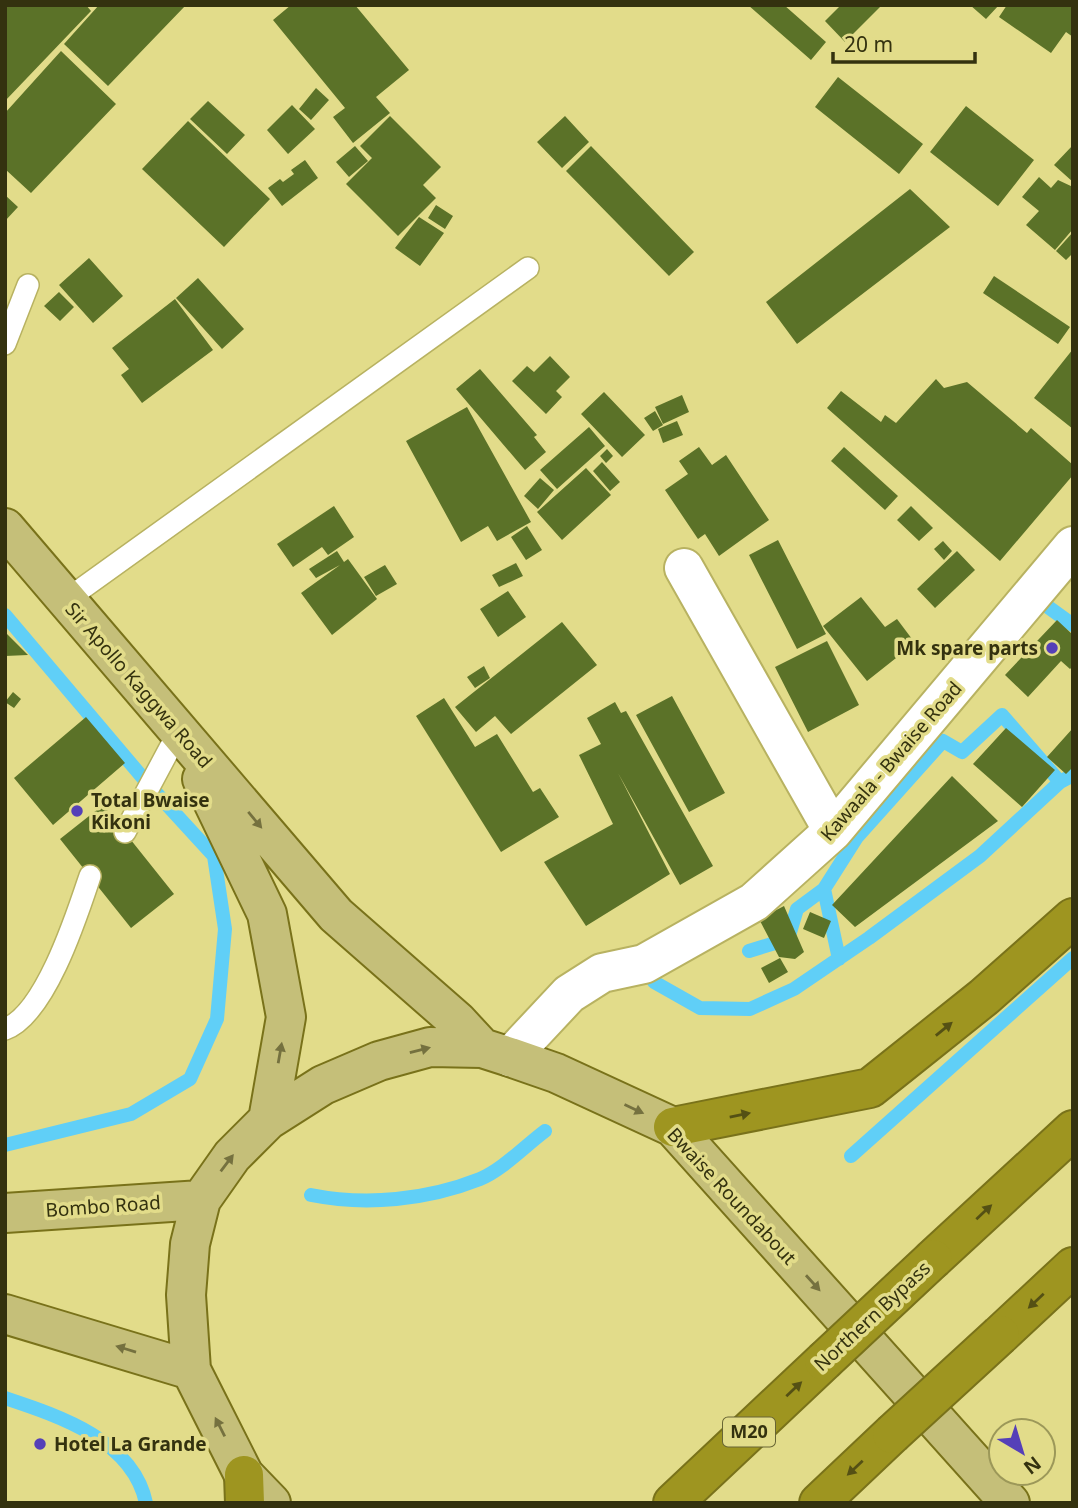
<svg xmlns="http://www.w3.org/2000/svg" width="1078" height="1508" font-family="'Noto Sans',sans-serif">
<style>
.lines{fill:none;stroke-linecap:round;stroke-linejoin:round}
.stream{stroke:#60cff7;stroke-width:14}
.building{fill:#5b7228}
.lane-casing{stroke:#b8b261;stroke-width:24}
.street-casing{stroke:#b8b261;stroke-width:42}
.primary-casing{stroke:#79721a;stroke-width:42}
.highway-casing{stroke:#79721a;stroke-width:42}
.lane{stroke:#fff;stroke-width:21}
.street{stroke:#fff;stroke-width:38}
.primary{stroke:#c5bf79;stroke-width:38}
.highway{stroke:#9e9520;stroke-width:38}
.highway-bridge-casing{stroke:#79721a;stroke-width:42;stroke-linecap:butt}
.highway-bridge{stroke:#9e9520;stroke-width:38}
.oneway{fill:#75713f}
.oneway2{fill:#545014}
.poi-dot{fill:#5540b8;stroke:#e2dc8a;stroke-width:2.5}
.labels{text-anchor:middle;stroke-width:7;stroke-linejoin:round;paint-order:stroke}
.shield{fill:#e2dc8a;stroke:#686534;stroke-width:2}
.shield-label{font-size:18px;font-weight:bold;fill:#34320f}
.poi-label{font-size:19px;font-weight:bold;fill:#34320f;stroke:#e2dc8a;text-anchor:start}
.street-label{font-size:19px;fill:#34320f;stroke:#e2dc8a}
</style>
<rect width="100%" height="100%" fill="#e2dc8a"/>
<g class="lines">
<path class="stream" d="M1044,604L1073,625
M5,615L148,784L214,856L225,929L217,1019L190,1079L131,1114L5,1145
M749,951L788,939L797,909L824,889
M839,959L824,889L857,837L943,741L962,752L1002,715L1060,782
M654,982L700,1008L750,1009L794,989L869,938L980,856L1060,782L1073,775
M851,1156L1073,958
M311,1195C366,1206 427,1200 480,1179C502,1170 525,1146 545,1131
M5,1398C59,1416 133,1440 146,1503"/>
</g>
<path class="building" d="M5,5H86L91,11L5,101Z
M99,5H186L108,86L64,44Z
M291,5H355L409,70L376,97L390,113L353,143L333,117L345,108L273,20Z
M748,5H784L826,42L811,60Z
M841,5H882L845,42L825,21Z
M970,5H999L986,19Z
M1007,5H1073V37L1066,32L1051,53L999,17Z
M61,51L116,104L31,193L5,169V113Z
M838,77L923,144L899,174L815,107Z
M316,88L329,100L311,120L299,109Z
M208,101L245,135L227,154L190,119Z
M292,105L315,129L288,154L267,130Z
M966,106L1034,160L998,206L930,152Z
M390,116L441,167L423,185L436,198L398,236L346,184L372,158L360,146Z
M565,116L589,142L562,168L537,142Z
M188,121L270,199L224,247L142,169Z
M1073,145V182L1054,165Z
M355,146L368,161L349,177L336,162Z
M591,146L694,252L669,276L566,171Z
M305,160L318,178L282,206L268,188L280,179L283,182L294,174L291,170Z
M1039,177L1051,188L1058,180L1073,187V229L1055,250L1026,225L1039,211L1022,197Z
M910,189L950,227L797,344L766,302Z
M5,195L18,207L5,221Z
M436,205L453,216L445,229L428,218Z
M419,217L444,233L420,266L395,248Z
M1073,232V253L1066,260L1056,251Z
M89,258L123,296L93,323L59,285Z
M994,276L1070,327L1058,344L983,293Z
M198,278L244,329L222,349L176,298Z
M59,292L74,307L60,321L44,306Z
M175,299L213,350L142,403L121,375L129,369L112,348Z
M1073,349V429L1034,398Z
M550,356L570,377L556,391L562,397L546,414L512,381L527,366L534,372Z
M480,369L537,435L534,437L546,452L525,470L456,389Z
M936,379L944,388L967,382L1027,433L1031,428L1073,465V475L1000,561L827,408L841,391L881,422L885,415L896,423Z
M604,392L645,435L622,457L581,414Z
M682,395L689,412L663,424L655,407Z
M467,407L531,522L497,541L488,526L461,542L406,441Z
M655,411L663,425L653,431L644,418Z
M677,421L683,435L663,443L658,429Z
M589,427L605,446L557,489L540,470Z
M699,447L712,465L726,455L769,520L719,556L705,534L698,539L665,490L688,474L679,461Z
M844,447L898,496L885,510L831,461Z
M607,449L613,456L606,463L600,456Z
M602,462L620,482L610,491L593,471Z
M586,468L611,495L562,540L537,512Z
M540,478L554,490L538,509L524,496Z
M334,506L354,537L328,555L322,547L293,567L277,544Z
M911,506L933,528L919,541L897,520Z
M527,526L542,550L526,560L511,537Z
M778,540L826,634L797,649L749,555Z
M943,541L952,551L944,560L934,549Z
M337,551L344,562L348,559L377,599L332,635L301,593L340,565L316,578L309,569Z
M957,551L975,570L935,608L917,589Z
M516,563L523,576L499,587L492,575Z
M385,565L397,584L376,596L364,577Z
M508,591L526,617L498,637L480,609Z
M861,597L885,627L897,619L915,643L867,681L823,626Z
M1057,620L1073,635V666L1070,669L1061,661L1028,697L1005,675Z
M562,622L597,665L511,734L495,716L476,732L455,707Z
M5,632L28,655L5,656Z
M827,641L859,705L808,732L775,667Z
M484,666L490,678L475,688L467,677Z
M13,692L21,699L14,708L5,702Z
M672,696L725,793L689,812L636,715Z
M444,698L475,747L497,734L533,792L540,788L559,817L501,852L416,716Z
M615,702L621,713L626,711L713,866L680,885L618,773L670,874L586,926L544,862L613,824L579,755L601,744L587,718Z
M86,717L125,763L53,825L14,778Z
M1006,728L1055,770L1022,807L973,764Z
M1073,728V767L1066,774L1047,757Z
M952,776L998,821L855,927L832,905Z
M103,805L174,894L131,928L60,839Z
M784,906L804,952L795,959L779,957L759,919Z
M810,912L831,921L824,938L803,929Z
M780,958L788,972L769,983L761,968Z"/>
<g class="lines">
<g class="lane-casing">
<path id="lane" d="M5,344L28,285
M66,600L528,268
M125,832L179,731
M5,1029C45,1015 77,915 90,876"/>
</g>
<g class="street-casing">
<path id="street" d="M684,568L833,831
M510,1057L569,994L602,973L644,964L754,902L833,831L1073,546"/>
</g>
<g class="primary-casing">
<path id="primary" d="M5,528L336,915L457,1021L482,1048
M202,779L267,914L286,1017L268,1120
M5,1213L201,1200
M5,1314L191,1370
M271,1503L244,1475L191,1370L186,1295L190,1244L201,1200L232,1156L268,1120L323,1085L379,1061L430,1047L482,1048L510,1057L556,1073L673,1127L1010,1503"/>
</g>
<g class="highway-casing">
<path id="highway" d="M673,1127L870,1088L984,997L1073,918
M933,1259L1073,1130
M1000,1335L1073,1267
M244,1475L245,1503
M673,1503L824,1361
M819,1503L892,1434"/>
</g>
<use href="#lane" class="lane"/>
<use href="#street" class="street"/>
<use href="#primary" class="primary"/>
<use href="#highway" class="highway"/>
<g class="highway-bridge-casing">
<path id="highway-bridge" d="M824,1361L933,1259
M892,1434L1000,1335"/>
</g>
<use href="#highway-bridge" class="highway-bridge"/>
</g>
<defs><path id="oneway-solid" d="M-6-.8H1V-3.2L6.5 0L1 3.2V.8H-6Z" transform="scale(1.75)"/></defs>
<g class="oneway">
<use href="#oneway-solid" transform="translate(255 820) rotate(50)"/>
<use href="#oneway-solid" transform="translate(420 1050) rotate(-14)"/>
<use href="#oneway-solid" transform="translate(280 1053) rotate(-80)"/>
<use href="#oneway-solid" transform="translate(634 1109) rotate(25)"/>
<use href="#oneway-solid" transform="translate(227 1163) rotate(-53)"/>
<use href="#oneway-solid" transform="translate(813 1283) rotate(48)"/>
<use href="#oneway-solid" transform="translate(126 1349) rotate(-163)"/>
<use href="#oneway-solid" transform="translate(220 1427) rotate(-117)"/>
</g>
<g class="oneway2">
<use href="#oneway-solid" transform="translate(944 1029) rotate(-39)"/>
<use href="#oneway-solid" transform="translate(740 1115) rotate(-11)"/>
<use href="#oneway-solid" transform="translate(984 1212) rotate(-43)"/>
<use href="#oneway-solid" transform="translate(1036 1301) rotate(137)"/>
<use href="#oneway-solid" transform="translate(794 1389) rotate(-43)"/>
<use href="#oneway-solid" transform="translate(855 1468) rotate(137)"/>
</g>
<g class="poi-dot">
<circle cx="1052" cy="648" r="7"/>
<circle cx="77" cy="811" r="7"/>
<circle cx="40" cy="1444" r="7"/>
</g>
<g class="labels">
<rect class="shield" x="723" y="1417.5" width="52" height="29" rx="5"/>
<g class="shield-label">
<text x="749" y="1438">M20</text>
</g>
<g class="poi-label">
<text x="1038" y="655" text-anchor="end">Mk spare parts</text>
<text x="91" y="807">Total Bwaise<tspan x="91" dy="22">Kikoni</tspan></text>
<text x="54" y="1451">Hotel La Grande</text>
</g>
<g class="street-label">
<text transform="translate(139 685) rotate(49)" y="7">Sir Apollo Kaggwa Road</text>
<text transform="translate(891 761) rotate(-49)" y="7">Kawaala - Bwaise Road</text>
<text transform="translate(732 1196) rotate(47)" y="7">Bwaise Roundabout</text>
<text transform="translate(103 1206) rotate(-4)" y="7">Bombo Road</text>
<text transform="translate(872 1316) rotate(-43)" y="7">Northern Bypass</text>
</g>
</g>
<rect width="1078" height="1508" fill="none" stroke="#34320f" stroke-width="14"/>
<g transform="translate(1022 1452) rotate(142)"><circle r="33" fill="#e2dc8a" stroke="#9c9859" stroke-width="2"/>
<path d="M0-5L12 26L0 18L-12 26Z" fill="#5540b8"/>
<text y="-10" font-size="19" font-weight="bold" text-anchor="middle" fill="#34320f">N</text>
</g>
<path d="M833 52v10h142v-10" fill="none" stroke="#34320f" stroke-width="3.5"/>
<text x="844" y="52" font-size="21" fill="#34320f" stroke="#e2dc8a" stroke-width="5" paint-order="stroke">20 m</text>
</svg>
